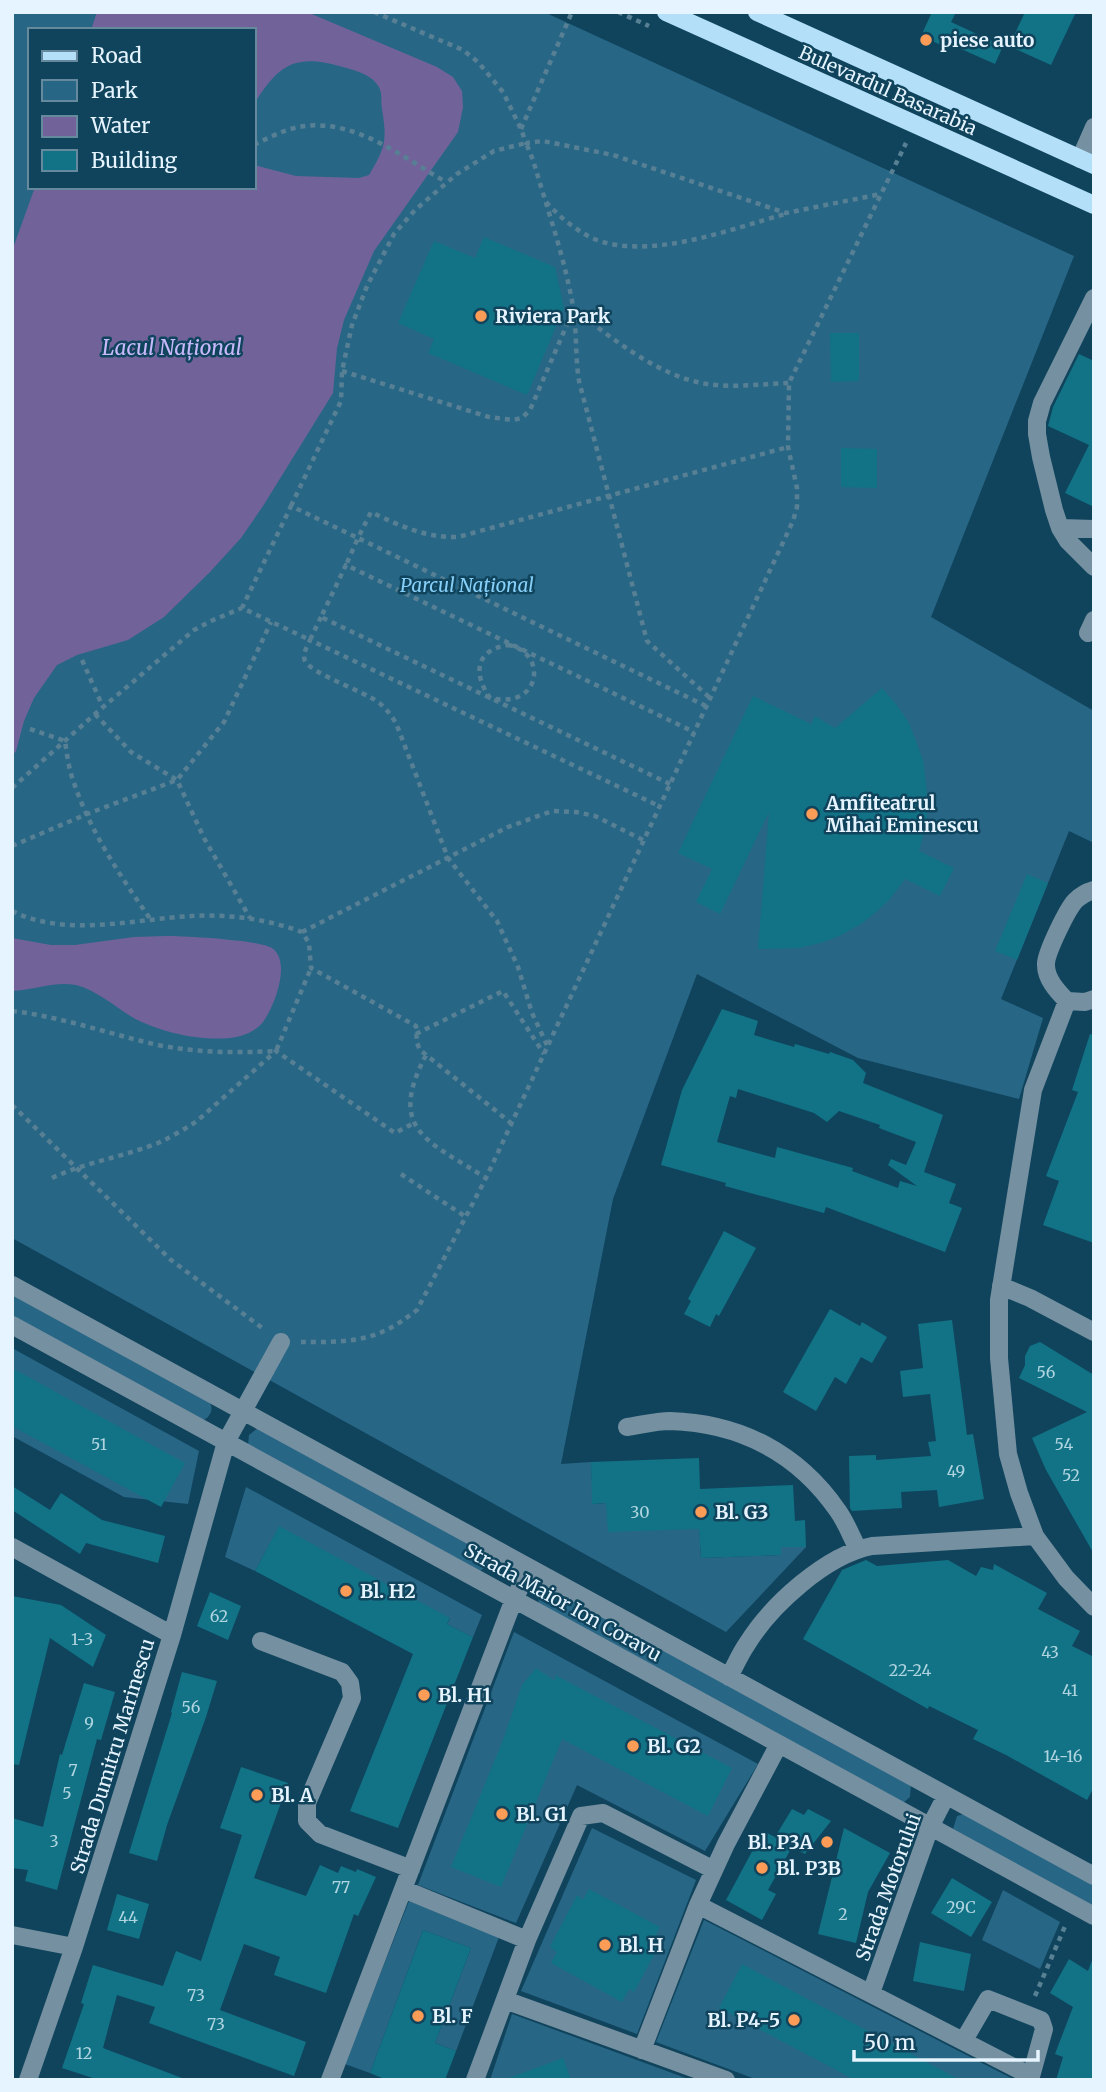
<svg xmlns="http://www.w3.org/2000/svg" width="1106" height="2092" font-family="Merriweather,serif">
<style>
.green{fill:#286686;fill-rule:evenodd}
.water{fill:#71639a}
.building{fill:#117385;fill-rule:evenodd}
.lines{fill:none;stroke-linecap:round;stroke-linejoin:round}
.path{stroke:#588094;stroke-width:4.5;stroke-dasharray:5 5;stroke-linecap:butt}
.minor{stroke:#7590a0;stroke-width:18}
.major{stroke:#b3dff9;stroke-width:18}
.poi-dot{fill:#fd9c56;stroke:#10445d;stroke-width:2.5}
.labels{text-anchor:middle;stroke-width:5;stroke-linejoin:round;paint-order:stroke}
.number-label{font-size:16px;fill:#b0d4e0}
.poi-label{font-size:19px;font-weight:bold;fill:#e5f4fe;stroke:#10445d;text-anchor:start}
.street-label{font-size:19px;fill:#e5f4fe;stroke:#10445d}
.park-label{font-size:19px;font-style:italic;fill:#87d0f9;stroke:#10445d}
.water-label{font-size:21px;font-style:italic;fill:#c8b9fb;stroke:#10445d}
</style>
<rect width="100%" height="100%" fill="#10445d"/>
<path class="green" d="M12,12H544L1074,256L931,617L1094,711V843L1069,831L1001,999L1043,1018L1019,1099L858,1058L697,974L613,1199L561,1464L591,1462L593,1504L606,1503L699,1523L701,1558L780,1555L781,1547H806L726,1632L12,1238ZM30,30H254V187H30Z
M12,1294L209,1401C214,1408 211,1416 204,1420L12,1317Z
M12,1348L199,1451L188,1504L124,1497L12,1436Z
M258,1428L486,1552L489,1556L488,1565L480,1571H476L248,1446L249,1435Z
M246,1487L482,1615L473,1637L447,1624L450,1619L279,1527L255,1571L225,1557Z
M549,1587L911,1784L910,1797L904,1802L901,1803L539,1605C537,1597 541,1590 549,1587Z
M514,1632L758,1764L705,1851L577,1785L516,1923L418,1885Z
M964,1814L1094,1885V1908L953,1829L957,1816Z
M592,1828L696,1880L637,2034L521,1991Z
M1003,1890L1060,1922L1040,1969L982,1940Z
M409,1901L499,1937L456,2051L435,2043L471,1948L423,1930L370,2073L345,2064Z
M704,1920L1015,2080H758L656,2042Z
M512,2014L691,2080H490Z"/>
<path class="water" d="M97,12H307L437,67L453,77L462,91L463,107L458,132L374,251L344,320L337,348L333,393L263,506L241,538L210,572L164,617L128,640L77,655L57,665L34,698L24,721L16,751L12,756V251L35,187H254V165L296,176L359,178L369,175C386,147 387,140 382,109C380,99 384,92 376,83C369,74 354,70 343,67C295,53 279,64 254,104V30H91Z
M166,936C185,936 259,940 272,948C292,962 274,1007 263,1022C255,1032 243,1036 230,1038C199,1041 159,1032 132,1017C114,1006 96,990 76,985C54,981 34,990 12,991V938L51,945H75L134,937Z"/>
<path class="building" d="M932,12H956L951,22L1003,46L995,64L943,41L941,45L921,36Z
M1025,12H1076L1051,65L1009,46Z
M484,237L555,267L564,308L527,395L428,353L434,339L398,323L434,241L475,258Z
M830,333H859V381L831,382Z
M1079,354L1094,361V507L1065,493L1089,445L1048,426L1053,407Z
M841,448L877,449V488L841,487Z
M882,688L896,704L909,723L923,760L928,799L927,820L919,851L954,868L940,896L905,879L889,900L875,913L861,924L841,935L824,942L800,948L758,949L769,812L720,914L696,902L712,869L678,853L753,696L811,724L815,716L835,728Z
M1027,874L1048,883L1017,960L995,951Z
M722,1009L758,1021L754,1035L794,1047L795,1044L829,1054L830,1052L853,1060L866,1073L863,1083L943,1115L924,1172L956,1184L949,1203L962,1208L945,1252L826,1207L824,1213L725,1186L726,1183L661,1165L682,1090ZM738,1089L814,1113L827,1122L839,1111L880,1125L879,1128L916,1142L906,1165L891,1159L888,1165L917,1186L900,1181L898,1188L852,1171L853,1168L777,1147L775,1158L717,1142L730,1096L736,1098Z
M1090,1034L1094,1035V1243L1043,1225L1059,1181L1046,1176L1078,1092L1072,1090Z
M724,1231L756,1248L719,1316L716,1314L710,1327L684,1314L691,1301L688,1299Z
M830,1309L860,1326L862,1322L887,1337L872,1363L861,1357L846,1384L835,1377L816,1411L783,1392Z
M952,1320L967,1435L973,1434L984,1499L939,1507L937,1490L901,1492L902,1508L852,1511L850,1508L849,1456L876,1455V1460L931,1456L928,1442L936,1441L930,1394L903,1397L900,1371L923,1368L918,1324Z
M1040,1342L1094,1375V1554L1046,1470L1032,1438L1087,1412L1019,1378L1025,1365V1356L1030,1346Z
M12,1368L185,1463L161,1507L12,1426Z
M699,1458L700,1489L793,1485L795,1521L805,1520L806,1547H781V1555L701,1558L699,1529L608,1532L606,1503L592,1504L591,1462Z
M12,1486L50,1510L61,1493L102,1520L165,1536L158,1563L86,1543L80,1554L12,1510Z
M279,1526L450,1618L447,1624L473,1637L398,1828L350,1811L413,1654L255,1571Z
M866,1560L877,1566L948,1560L976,1576L981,1567L993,1570L994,1564L1047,1593L1038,1609L1080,1631L1072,1646L1094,1657V1787L1087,1800L1006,1755L973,1739L978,1730L929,1706L928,1709L803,1639L842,1570Z
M210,1592L241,1606L228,1640L197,1626Z
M12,1596L61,1605L106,1635L93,1667L50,1638L19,1765L12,1764Z
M536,1668L555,1681V1675L732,1768L708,1816L562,1739L501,1887L451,1867L503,1740L522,1685Z
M182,1672L217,1681L206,1717L167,1825L157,1861L129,1853L172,1713L171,1712Z
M84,1683L115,1692L101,1740L97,1739L57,1890L25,1881L28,1870L12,1868V1818L43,1827L60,1754L62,1755Z
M241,1767L288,1783L254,1878L306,1896L320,1865L338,1873L341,1866L356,1872L357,1869L376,1877L358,1916L354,1914L326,1993L274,1975L280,1957L244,1944L220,2010L306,2042L294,2076L149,2023L155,2007L117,1995L103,2048L182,2078V2080H99L62,2068L84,2004L81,2003L93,1965L163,1986L176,1951L201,1961L242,1835L220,1828Z
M792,1809L804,1815L808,1809L831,1821L805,1854L792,1847L768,1890L776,1894L762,1920L726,1900L763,1831L775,1837Z
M844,1828L890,1853L868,1892L856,1943L818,1934Z
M952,1878L992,1902L971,1937L931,1913Z
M589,1889L660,1927L654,1939L661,1942L634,1992L629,1989L622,2002L551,1963L557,1952L550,1947L577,1895L583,1900Z
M117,1894L149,1904L139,1939L107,1930Z
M423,1930L471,1948L435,2043L456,2051L445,2080H387L370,2073Z
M920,1942L971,1954L964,1991L913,1981Z
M1093,1958L1094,2080H1056L1063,2057L1055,2054L1073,2007L1050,1993L1069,1959L1088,1971Z
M742,1964L870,2032L960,2080H855L719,2008Z
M563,2058L571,2080H510L509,2078Z"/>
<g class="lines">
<path class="path" d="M374,12L463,50L478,62L503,92L521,129L526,143L543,141L613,155L786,213L881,194
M618,12L649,26
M521,129L572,12
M254,145C270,137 287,128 305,126C357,120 404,158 446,182
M546,202C560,217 574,229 592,238C647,262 731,229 785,214
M574,310C614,339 657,376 707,384C733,388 763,384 789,383
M342,371L489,417L513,420L522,418L530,410L572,313
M291,506L341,401L342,371L352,325L367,286L394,234L415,210L457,174L494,151L526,143L533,160C547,208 564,256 573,306C577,330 575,356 579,381L647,641L710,698
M321,617L310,640L242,608L291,506L358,538L346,565
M508,645C548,652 542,710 490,698C473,674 475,650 508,645Z
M82,660L103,707
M706,706L358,538L371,512C400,526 426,538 458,537L788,447
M95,714L131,752L177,780L204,838L250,918
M30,729L65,741C67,755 69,770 74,783C91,833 121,877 151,920
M670,784L321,617L346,565L694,732
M12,788L95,714L194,630L211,621L242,608
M12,846L87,814L177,780L224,722L271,622
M12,911C66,938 134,919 192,916C229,914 267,919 302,932L309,943L311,968L416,1026L417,1043L420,1050L511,1123
M302,932L508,827L552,811L576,812L595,816L643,840
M12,1011C63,1017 109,1034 158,1045C198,1053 236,1053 276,1051L311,968
M416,1034L503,991L544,1054
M547,1045L532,1013L518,967L497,921L448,858L396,723C391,715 386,708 378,702C363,691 312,674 305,661C302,654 307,647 310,640L659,806
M426,1055C386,1131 429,1141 486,1178
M12,1105L171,1260L265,1330
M401,1174L466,1217
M52,1178C86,1162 123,1157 158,1143C171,1137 185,1129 197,1121L276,1051L395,1133L414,1123
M301,1342C327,1342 360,1343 384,1331C396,1326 406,1318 417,1310L486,1178L793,521L797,507V488L788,447L789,383L906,143
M1035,1996L1066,1924"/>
<path class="minor" d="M1080,159L1094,127
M1094,298L1042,403L1037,421V434L1041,457L1054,510L1060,528L1068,541L1094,567
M1060,528L1094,529
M1088,633L1094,620
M1094,890C1087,892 1080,896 1075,901C1067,910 1047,951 1046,963C1045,978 1057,991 1067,1001L1085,1002L1094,999
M1067,1001L1033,1090L999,1300V1358L1008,1454L1019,1493L1035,1536L1066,1578L1094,1607
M12,1285L1094,1876
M1001,1286L1030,1298L1094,1332
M12,1325L1094,1916
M627,1427C641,1425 656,1421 670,1421C740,1423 798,1453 838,1511C846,1522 851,1536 858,1549
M12,1547L172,1635
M261,1641L342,1672L350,1683L352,1698L307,1803V1821L320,1834L411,1869
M729,1677C735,1666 740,1654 747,1644C771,1605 826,1555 872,1546L1035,1536
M403,1889L527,1940
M698,1905L1031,2076
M12,1935L74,1947
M871,1993L930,1827L946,1796
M505,2000L726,2080
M964,2040L988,1999L1041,2020L1044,2029L1030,2080
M642,2050L698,1905L726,1844L779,1744
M28,2080L74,1947L172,1635L226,1442L281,1342
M330,2080L514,1599L530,1569
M475,2080L527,1940L581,1816L603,1813L714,1870"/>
<path class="major" d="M666,12L1094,205
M757,12L1094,165"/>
</g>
<g class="poi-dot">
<circle cx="926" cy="40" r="7"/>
<circle cx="481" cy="316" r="7"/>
<circle cx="812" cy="814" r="7"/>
<circle cx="701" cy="1512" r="7"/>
<circle cx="346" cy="1591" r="7"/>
<circle cx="424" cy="1695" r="7"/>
<circle cx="633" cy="1746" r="7"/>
<circle cx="257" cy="1795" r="7"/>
<circle cx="502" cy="1814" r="7"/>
<circle cx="827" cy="1842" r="7"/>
<circle cx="762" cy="1868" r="7"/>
<circle cx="605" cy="1945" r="7"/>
<circle cx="418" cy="2016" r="7"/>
<circle cx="794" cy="2020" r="7"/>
</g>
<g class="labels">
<g class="number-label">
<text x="1046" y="1378">56</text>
<text x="99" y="1450">51</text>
<text x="1064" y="1450">54</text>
<text x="956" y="1477">49</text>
<text x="1071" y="1481">52</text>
<text x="640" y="1518">30</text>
<text x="219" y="1622">62</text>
<text x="82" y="1645">1-3</text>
<text x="1050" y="1658">43</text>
<text x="910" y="1676">22-24</text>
<text x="1070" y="1696">41</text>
<text x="191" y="1713">56</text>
<text x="89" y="1729">9</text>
<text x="1063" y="1762">14-16</text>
<text x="73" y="1776">7</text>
<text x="67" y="1799">5</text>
<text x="54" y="1847">3</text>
<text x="341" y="1893">77</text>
<text x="961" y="1913">29C</text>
<text x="843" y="1920">2</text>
<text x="128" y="1923">44</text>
<text x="196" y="2001">73</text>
<text x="216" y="2030">73</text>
<text x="84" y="2059">12</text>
</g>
<g class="poi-label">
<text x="940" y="47">piese auto</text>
<text x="495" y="323">Riviera Park</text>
<text x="826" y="810">Amfiteatrul<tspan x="826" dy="22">Mihai Eminescu</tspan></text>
<text x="715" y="1519">Bl. G3</text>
<text x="360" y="1598">Bl. H2</text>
<text x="438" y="1702">Bl. H1</text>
<text x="647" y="1753">Bl. G2</text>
<text x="271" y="1802">Bl. A</text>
<text x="516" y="1821">Bl. G1</text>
<text x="813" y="1849" text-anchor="end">Bl. P3A</text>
<text x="776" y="1875">Bl. P3B</text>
<text x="619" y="1952">Bl. H</text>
<text x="432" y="2023">Bl. F</text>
<text x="780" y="2027" text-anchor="end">Bl. P4-5</text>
</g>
<g class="street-label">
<text transform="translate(888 90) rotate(24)" y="7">Bulevardul Basarabia</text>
<text transform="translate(563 1602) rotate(29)" y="7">Strada Maior Ion Coravu</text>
<text transform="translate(112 1756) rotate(-73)" y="7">Strada Dumitru Marinescu</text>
<text transform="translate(888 1887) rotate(-70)" y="7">Strada Motorului</text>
</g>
<g class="park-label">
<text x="467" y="592">Parcul Național</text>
</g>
<g class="water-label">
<text x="172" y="355">Lacul Național</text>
</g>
</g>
<rect width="1106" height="2092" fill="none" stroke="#e5f4fe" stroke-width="28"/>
<rect x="28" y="28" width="228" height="161" fill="#10445d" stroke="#658a9d" stroke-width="2"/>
<rect x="42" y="51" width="35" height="10" fill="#b3dff9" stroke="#658a9d" stroke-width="2"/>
<text x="91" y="63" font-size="21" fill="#e5f4fe">Road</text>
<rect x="42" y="80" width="35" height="21" fill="#286686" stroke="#658a9d" stroke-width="2"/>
<text x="91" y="98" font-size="21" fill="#e5f4fe">Park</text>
<rect x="42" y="116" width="35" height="21" fill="#71639a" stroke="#658a9d" stroke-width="2"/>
<text x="91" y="133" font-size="21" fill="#e5f4fe">Water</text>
<rect x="42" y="150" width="35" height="21" fill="#117385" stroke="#658a9d" stroke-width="2"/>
<text x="91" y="168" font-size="21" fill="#e5f4fe">Building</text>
<path d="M854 2050v10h184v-10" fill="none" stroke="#e5f4fe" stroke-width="3.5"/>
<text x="864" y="2050" font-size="21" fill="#e5f4fe" stroke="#10445d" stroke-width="5" paint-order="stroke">50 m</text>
</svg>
